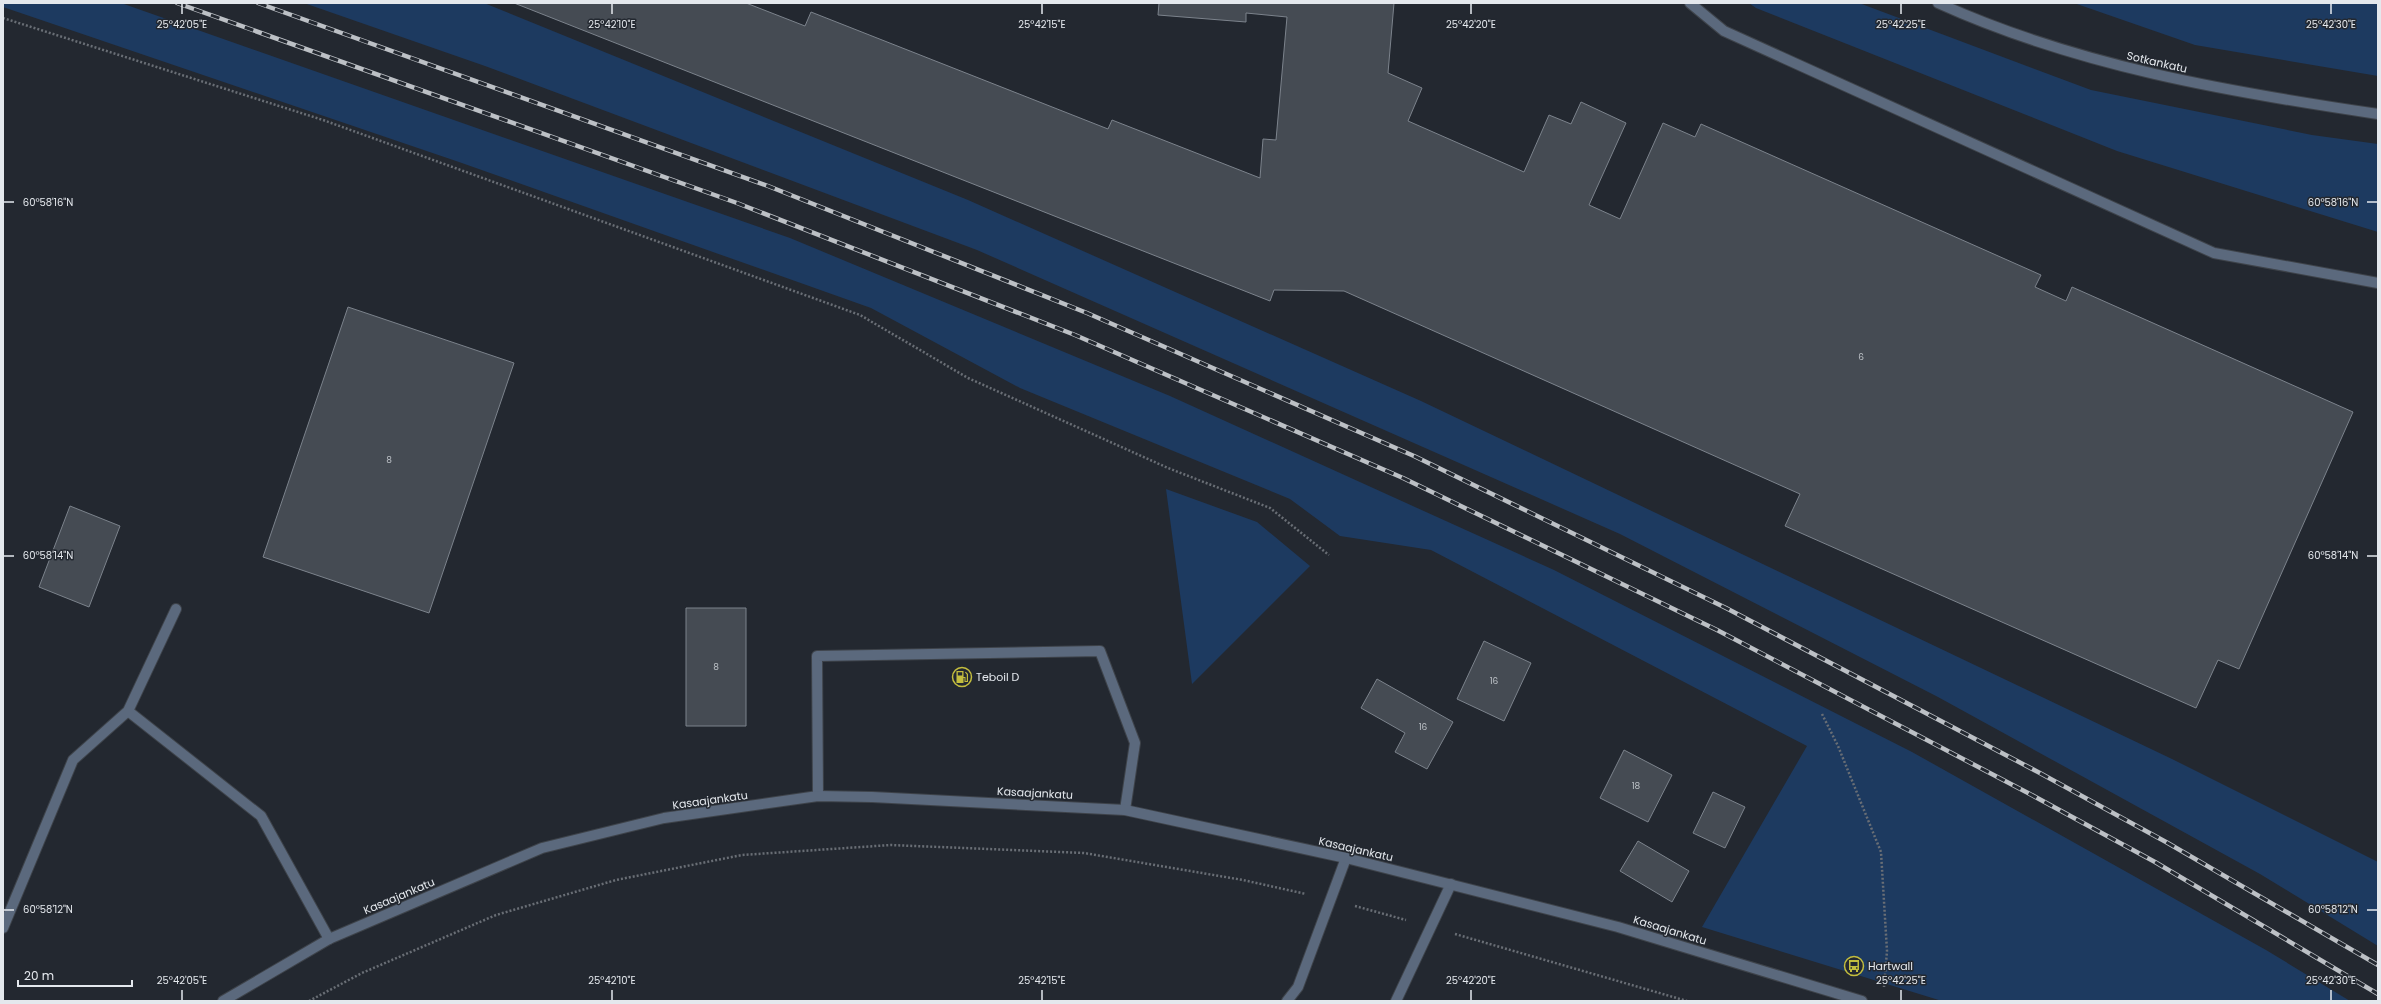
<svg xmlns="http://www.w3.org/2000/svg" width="2381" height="1004" font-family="Poppins,sans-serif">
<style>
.green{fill:#1d3a60}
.building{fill:#454b53;stroke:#7c838c}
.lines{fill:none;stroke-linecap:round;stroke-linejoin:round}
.service-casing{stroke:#3e434a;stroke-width:12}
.minor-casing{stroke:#3e434a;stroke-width:12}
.tertiary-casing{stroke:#3e434a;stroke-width:12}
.path{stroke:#696e75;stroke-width:2.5;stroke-dasharray:2 2;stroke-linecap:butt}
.service{stroke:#5b697d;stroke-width:10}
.minor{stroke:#5b697d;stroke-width:10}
.tertiary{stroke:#5b697d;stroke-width:10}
.rail-casing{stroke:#bcc0c5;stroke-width:4.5}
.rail{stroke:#232830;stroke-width:3;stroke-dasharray:9;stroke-linecap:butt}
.ticks{fill:none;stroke:#e4e8ed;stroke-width:1.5}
.labels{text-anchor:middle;stroke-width:3;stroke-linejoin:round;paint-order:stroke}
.number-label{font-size:9px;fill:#bcc1c6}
.street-label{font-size:11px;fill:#e4e8ed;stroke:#232830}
.poi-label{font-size:11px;fill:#e4e8ed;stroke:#232830;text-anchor:start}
.ticks-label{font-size:10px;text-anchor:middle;fill:#e4e8ed;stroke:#232830;stroke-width:3;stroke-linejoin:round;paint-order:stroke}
</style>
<rect width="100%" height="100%" fill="#232830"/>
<path class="green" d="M3,3H121L790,238L1170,396L1554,570L1912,752L2266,950L2350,1001H1942L1702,927L1807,746L1431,550L1340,536L1290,499L1020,388L871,308L459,162L3,7Z
M304,3H484L968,200L1421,401L2172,759L2378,862V946L2260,874L1938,697L1620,534L977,250L485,66Z
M1749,3H1859L2091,90L2312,135L2378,144V232L2117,151L1756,8Z
M2074,3H2378V76L2195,45Z
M1166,489L1257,522L1310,566L1192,684Z"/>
<path class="building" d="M514,3H746L805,26L811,12L1108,129L1112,120L1260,178L1263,139L1276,140L1287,17L1246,13V22L1158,15L1159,3H1394L1388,73L1422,88L1408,121L1524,172L1549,115L1571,124L1581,102L1626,123L1589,205L1620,219L1663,123L1695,137L1701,124L2041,275L2035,287L2066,301L2072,287L2353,412L2239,669L2218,660L2196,708L1785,526L1800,494L1344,291L1274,290L1270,301Z
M348,307L514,363L429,613L263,557Z
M70,506L120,526L89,607L39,587Z
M686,608H746V726H686Z
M1484,641L1531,663L1504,721L1457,699Z
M1377,679L1453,722L1427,769L1395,752L1405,733L1361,708Z
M1624,750L1672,775L1648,822L1600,798Z
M1713,792L1745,807L1725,848L1693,833Z
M1638,841L1689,871L1672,902L1620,871Z"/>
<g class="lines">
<g class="service-casing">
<path id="service" d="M1690,3L1724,31L2214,253L2378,283
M176,609L128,711L261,816L329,939
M818,796L817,656L1100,651L1135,743L1125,810
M3,928L73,760L128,711
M1287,1001L1298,987L1346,858
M1396,1001L1451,884"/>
</g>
<g class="minor-casing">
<path id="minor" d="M1938,3C2077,66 2229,92 2378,114"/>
</g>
<g class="tertiary-casing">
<path id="tertiary" d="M223,1001L329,939L542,848L664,818L818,796L872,797L1125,810L1346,858L1618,927L1862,1001"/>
</g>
<path class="path" d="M3,18L323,120L860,315L968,378L1168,468L1270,508L1329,555
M1822,714L1838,746L1881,852L1887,951L1884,987
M1355,906L1406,920
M1455,934L1687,1001
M309,1001L362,973L496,915L616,880L742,855L891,845L1084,853L1243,880L1306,894"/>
<use href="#service" class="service"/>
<use href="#minor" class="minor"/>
<use href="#tertiary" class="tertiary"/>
<g class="rail-casing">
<path id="rail" d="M177,3L737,203L1075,335L1403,478L1717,630L2028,793L2155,862L2378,994
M258,3L768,186L1087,313L1414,456L1726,608L2038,772L2166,842L2378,965"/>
</g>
<use href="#rail" class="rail"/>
</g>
<path class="ticks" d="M182,4V14M612,4V14M1042,4V14M1471,4V14M1901,4V14M2331,4V14M4,202H14M2367,202H2377M4,556H14M2367,556H2377M4,910H14M2367,910H2377M182,990V1000M612,990V1000M1042,990V1000M1471,990V1000M1901,990V1000M2331,990V1000"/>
<defs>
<g id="fuel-ring" transform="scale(1)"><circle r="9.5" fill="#232830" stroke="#c3bd3e" stroke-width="1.5"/><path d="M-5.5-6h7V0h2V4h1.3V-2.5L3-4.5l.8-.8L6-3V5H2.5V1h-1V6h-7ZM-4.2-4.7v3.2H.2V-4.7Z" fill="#c3bd3e"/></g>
<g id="bus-ring" transform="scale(1)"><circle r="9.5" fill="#232830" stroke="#c3bd3e" stroke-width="1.5"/><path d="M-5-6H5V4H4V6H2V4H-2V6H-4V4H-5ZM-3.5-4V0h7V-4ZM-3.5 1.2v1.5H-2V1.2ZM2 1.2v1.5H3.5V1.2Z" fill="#c3bd3e"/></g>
</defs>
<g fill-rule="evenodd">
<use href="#fuel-ring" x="962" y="677"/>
<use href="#bus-ring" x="1854" y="966"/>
</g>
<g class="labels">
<g class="number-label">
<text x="1861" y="360">6</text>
<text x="389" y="463">8</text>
<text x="716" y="670">8</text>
<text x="1494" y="684">16</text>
<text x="1423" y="730">16</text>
<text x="1636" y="789">18</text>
</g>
<g class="street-label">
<text transform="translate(2157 62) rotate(13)" y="4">Sotkankatu</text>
<text transform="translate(1035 793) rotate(3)" y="4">Kasaajankatu</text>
<text transform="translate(710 800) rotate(-8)" y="4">Kasaajankatu</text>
<text transform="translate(1356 849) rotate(13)" y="4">Kasaajankatu</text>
<text transform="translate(399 896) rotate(-23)" y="4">Kasaajankatu</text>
<text transform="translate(1670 930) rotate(17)" y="4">Kasaajankatu</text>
</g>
<g class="poi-label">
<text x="976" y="681">Teboil D</text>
<text x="1868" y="970">Hartwall</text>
</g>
</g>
<g class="ticks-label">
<text x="182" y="28">25°42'05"E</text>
<text x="612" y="28">25°42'10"E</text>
<text x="1042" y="28">25°42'15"E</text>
<text x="1471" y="28">25°42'20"E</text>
<text x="1901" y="28">25°42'25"E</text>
<text x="2331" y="28">25°42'30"E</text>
<text x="48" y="206">60°58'16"N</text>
<text x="2333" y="206">60°58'16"N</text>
<text x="48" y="559">60°58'14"N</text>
<text x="2333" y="559">60°58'14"N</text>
<text x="48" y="913">60°58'12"N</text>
<text x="2333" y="913">60°58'12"N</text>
<text x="182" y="984">25°42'05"E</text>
<text x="612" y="984">25°42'10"E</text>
<text x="1042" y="984">25°42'15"E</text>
<text x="1471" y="984">25°42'20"E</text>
<text x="1901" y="984">25°42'25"E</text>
<text x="2331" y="984">25°42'30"E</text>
</g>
<rect width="2381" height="1004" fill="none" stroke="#e4e8ed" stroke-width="8"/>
<path d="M18 980v6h114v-6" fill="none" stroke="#e4e8ed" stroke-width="2"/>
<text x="24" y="980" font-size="12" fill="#e4e8ed" stroke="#232830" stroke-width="3" paint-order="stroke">20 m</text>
</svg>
